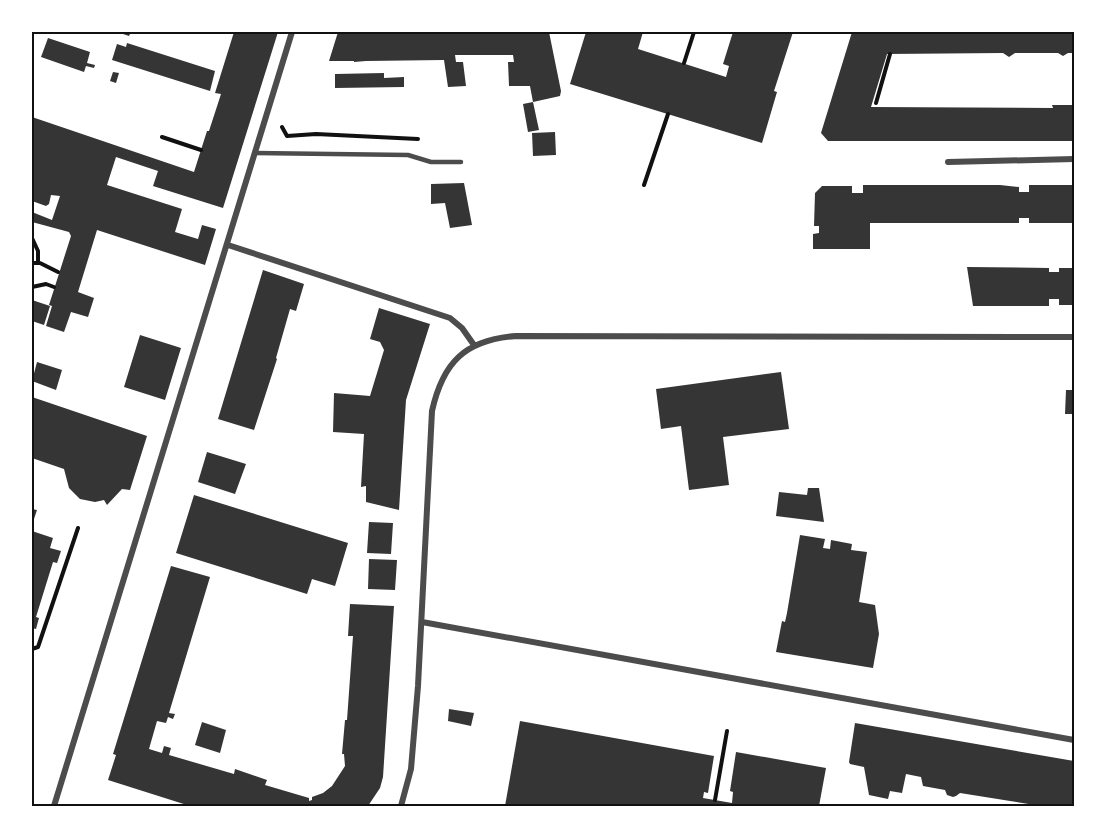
<svg xmlns="http://www.w3.org/2000/svg" width="1106" height="838" font-family="'Alegreya Sans',sans-serif">
<style>
.building{fill:#353535}
.lines{fill:none;stroke-linecap:round;stroke-linejoin:round}
.path{stroke:#111;stroke-width:4}
.service{stroke:#4c4c4c;stroke-width:4.5}
.minor{stroke:#4c4c4c;stroke-width:6}
.neatline{fill:none;stroke:#111;stroke-width:2}
</style>
<rect width="100%" height="100%" fill="#fff"/>
<path class="building" d="M117,32H131L129,36Z
M234,32H278L223,208L153,186L158,171L116,157L107,185L182,209L175,232L198,239L202,225L216,229L205,265L97,230L78,292L94,298L88,317L71,312L64,332L46,326L52,306L49,305L71,236L69,232L32,222V212L52,220L60,196L51,195L49,204L46,206L32,201V117L194,172L207,131H209L221,94L215,93Z
M338,32H549L561,91L560,96L533,102L539,130L528,132L523,104L533,102L530,86H509L508,62H514L513,55H455L456,62H463L466,86L448,87L444,60L366,61L354,62V61H329Z
M586,32H643L638,49L726,77L729,66L723,64L733,32H793L774,91L777,92L762,143L570,84Z
M852,32H1074V53H1068L1063,56L1058,53H1015L1009,57L1003,53L887,54L871,107L1053,108L1052,105H1074V141H828L821,133Z
M48,38L90,52L87,63L95,65L94,68L86,66L84,72L41,57Z
M127,43L215,71L210,91L112,60L117,44L126,47Z
M113,72L119,73L116,83L110,81Z
M384,73V78L404,77V87L335,88V74Z
M555,132L556,155L533,156L532,133Z
M464,183L472,225L450,228L445,203L431,204V184Z
M863,185H1000L1019,187V192H1029V185H1074V223H1029V218H1019V223H870V249H813V234L819,233V226H814L815,193L822,186H852V193H863Z
M967,267L1049,268V272H1059V268H1074V305H1059V299H1049V306H973Z
M263,270L304,284L296,311L290,309L276,358L277,359L254,430L218,419Z
M32,300L50,306L44,325L32,321Z
M379,308L430,324L406,400L399,510L366,502V486L361,487L364,434L333,432L334,393L370,396L384,350L380,342L370,339Z
M140,335L181,348L165,400L124,387Z
M37,362L62,370L56,390L32,381Z
M781,372L789,429L723,437L729,485L689,490L681,426L661,429L656,389Z
M1066,390H1074V414H1065Z
M32,397L147,436L130,490L122,489L107,505L104,500L95,502L80,499L69,488L64,469L32,458Z
M207,452L246,464L235,494L198,482Z
M808,488H819L824,522L776,516L779,492L807,495Z
M194,495L348,543L335,586L312,579L307,594L176,553Z
M32,509L37,510L32,525Z
M369,522L393,523L391,554L367,553Z
M32,531L53,538L50,548L61,551L57,563L53,562L36,617L39,618L36,629L32,628Z
M800,535L825,539L823,548L830,549L831,540L852,544L851,550L867,552L859,602L875,605L879,634L873,668L776,652L782,621L785,622L787,613Z
M369,559L397,560L395,590L368,589Z
M171,566L210,577L169,713L175,714L173,719L168,717L166,723L157,721L149,749L162,753L164,746L171,748L169,755L234,774L235,769L267,780L265,785L309,798V801L312,800V797L323,793L332,786L345,766L344,754H342L345,720H347L353,636H348L350,604L394,606L383,777L380,788L368,806H190L108,780L116,755L113,754Z
M449,709L474,713L471,726L448,721Z
M520,721L714,756L708,793L704,792L703,798L732,803L733,792L730,791L736,752L826,768L819,806H505Z
M202,722L226,730L220,753L195,745Z
M855,723L1074,761V806H1041L960,793L956,796L953,797L947,795L945,790L923,786L921,777L906,774L902,793L890,791L888,799L869,795L864,767L850,764L849,762Z"/>
<g class="lines">
<path class="path" d="M684,63L694,32
M876,103L890,54
M282,127L287,136L316,134L418,139
M162,137L201,150
M644,185L668,114
M32,238L38,251V263
M32,263H40L58,272
M32,287L46,284L54,287
M32,649L38,647L78,528
M715,800L727,731"/>
<path class="service" d="M255,153L408,155L431,162H461"/>
<path class="minor" d="M948,162L1074,159
M228,245L450,318L462,328L474,345
M422,622L1074,740
M54,806L292,32
M401,806L411,769L418,686L432,411C443,362 465,340 516,336L1074,337"/>
</g>
<rect width="1106" height="838" fill="none" stroke="#ffffff" stroke-width="66"/>
<rect x="33" y="33" width="1040" height="772" class="neatline"/>
</svg>
